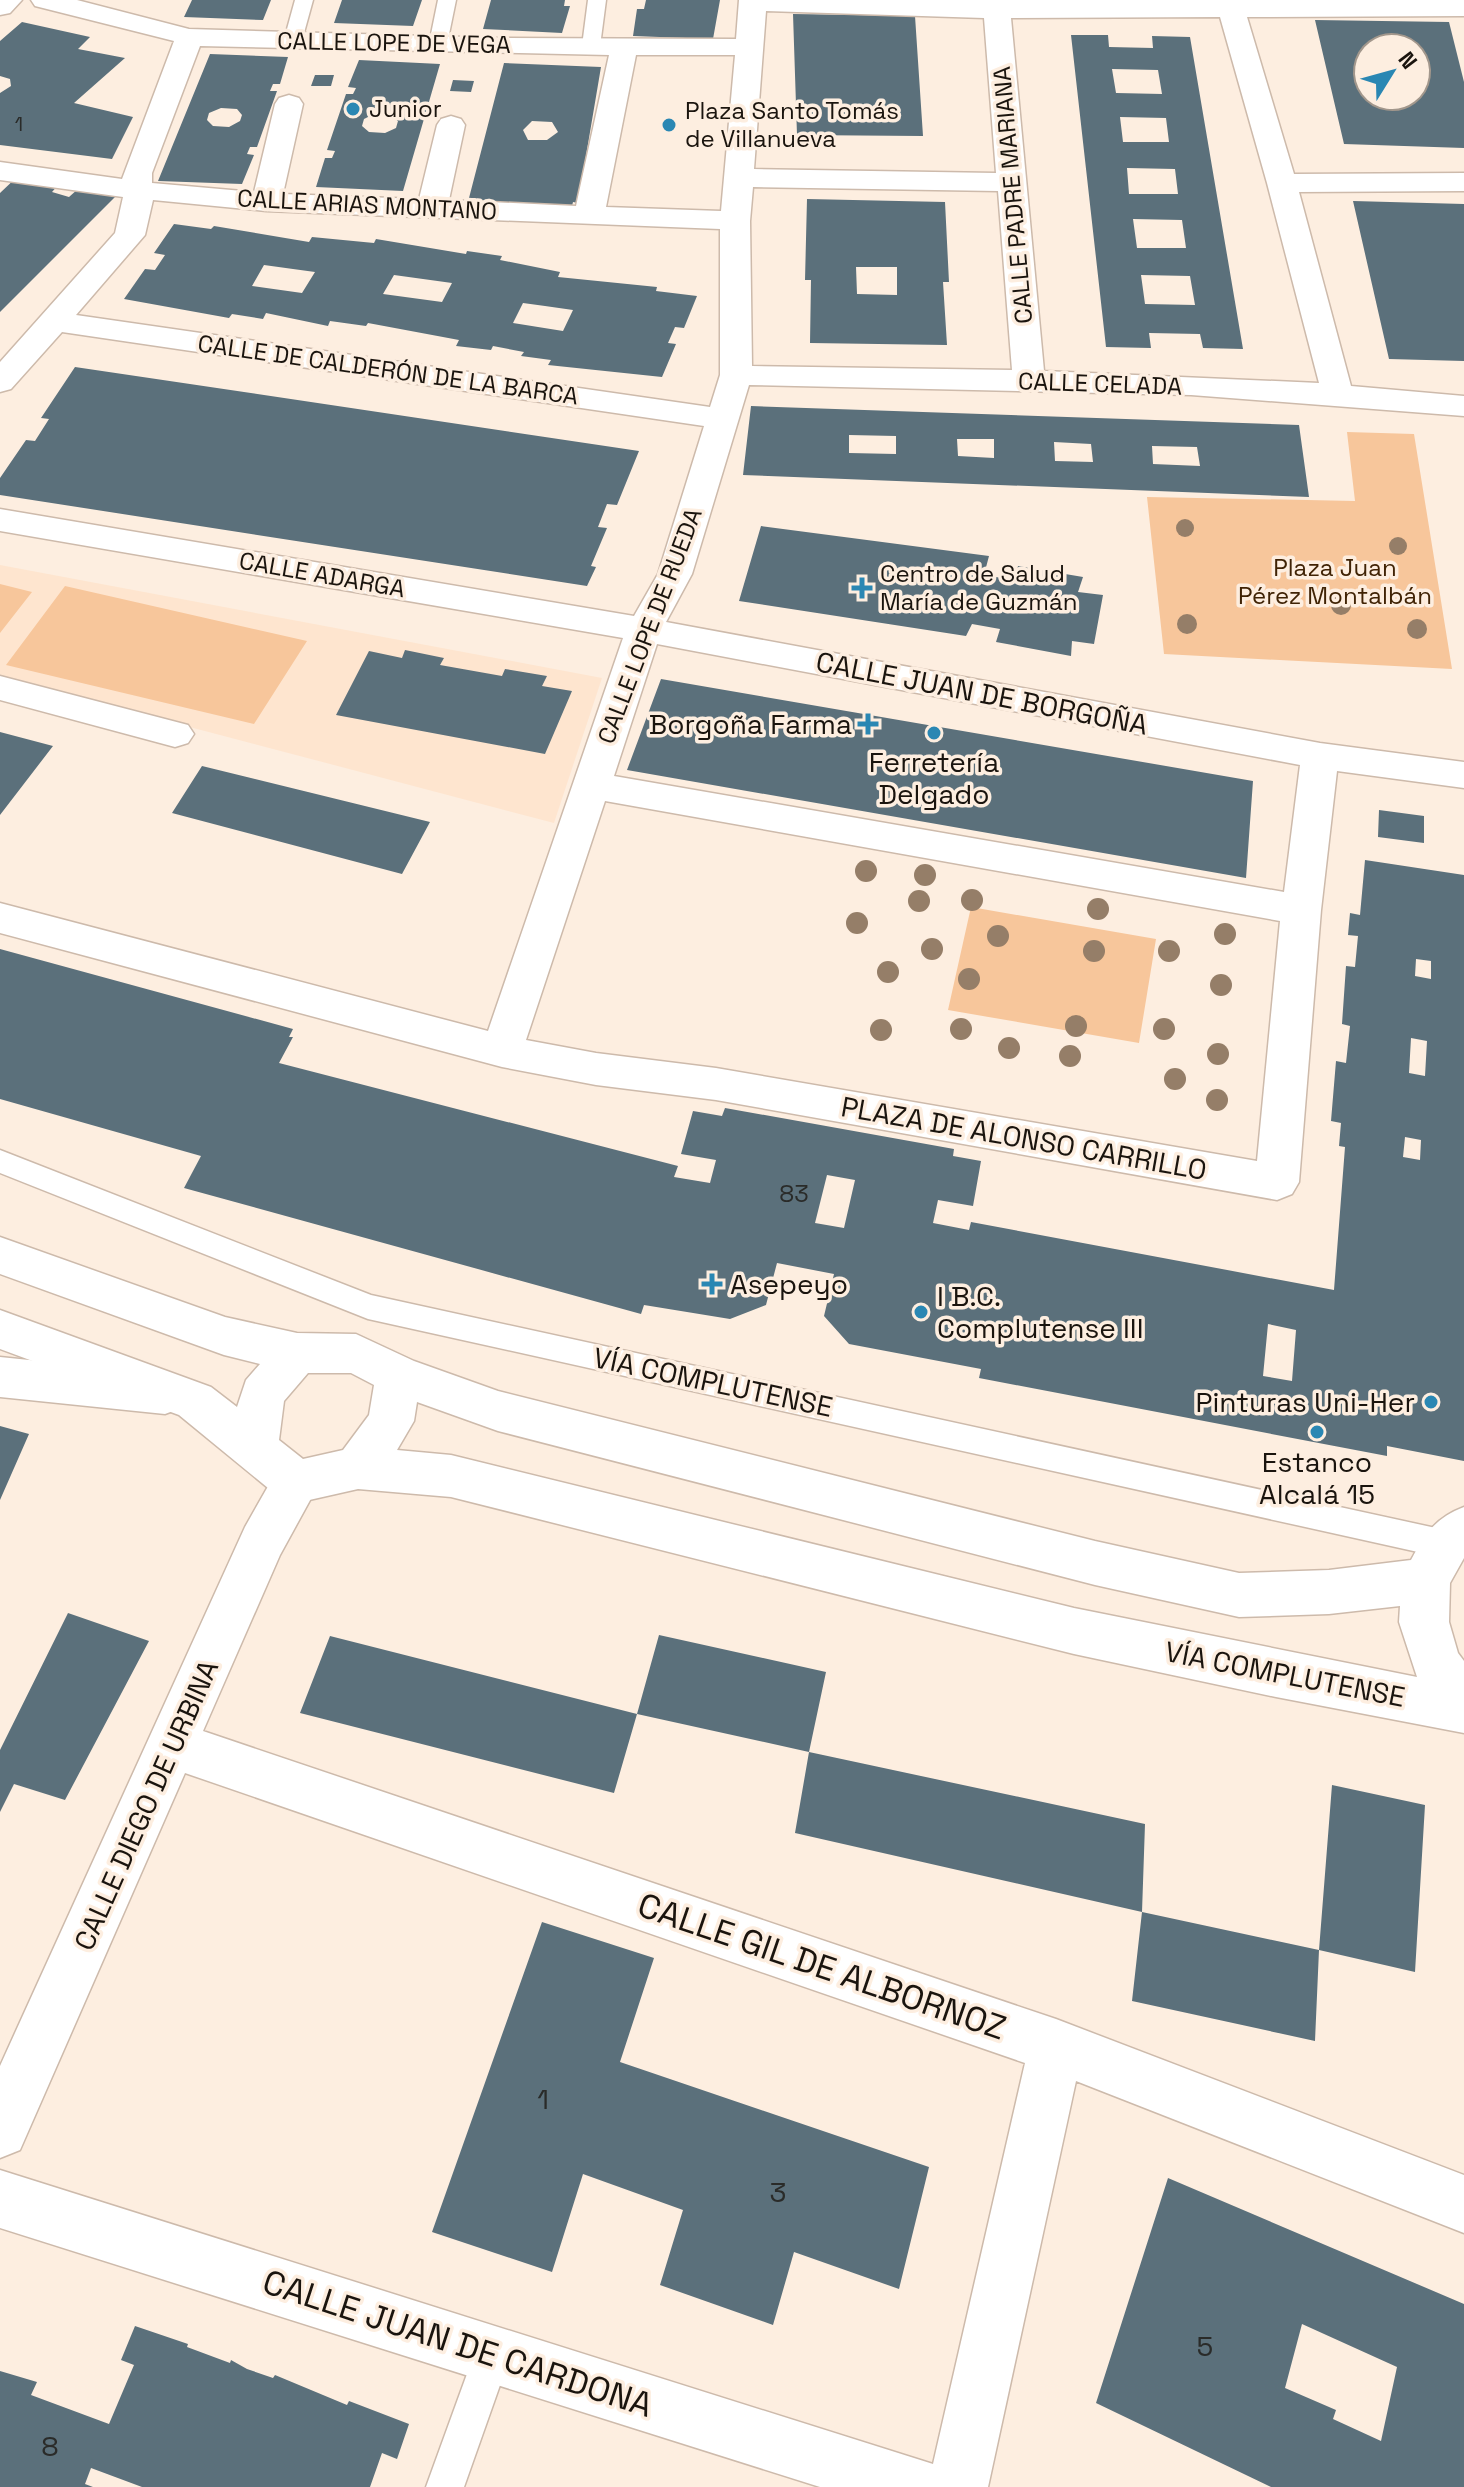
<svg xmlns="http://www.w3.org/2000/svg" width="1464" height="2487" font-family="'Space Grotesk',sans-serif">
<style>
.built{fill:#fee5cf}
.green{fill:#f7c69b}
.building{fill:#5b707b;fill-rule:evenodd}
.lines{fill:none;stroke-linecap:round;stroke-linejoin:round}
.lane-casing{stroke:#cdbaab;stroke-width:3}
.street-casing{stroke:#cdbaab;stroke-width:3}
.primary-casing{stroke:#cdbaab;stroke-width:3}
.lane{fill:#fff;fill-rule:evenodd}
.street{fill:#fff;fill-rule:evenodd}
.primary{fill:#fff;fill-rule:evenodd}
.tree{fill:#957e68}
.poi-dot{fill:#2a87b3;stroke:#fdeee0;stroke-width:3}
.labels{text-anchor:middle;stroke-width:7;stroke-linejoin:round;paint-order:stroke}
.far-number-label{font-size:20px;fill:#2a2b29}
.far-street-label{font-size:24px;fill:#1a140e;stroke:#fdeee0}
.far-poi-label{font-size:24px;fill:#1a140e;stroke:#fdeee0;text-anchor:start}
.far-park-label{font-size:24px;fill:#402305;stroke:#fdeee0}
.number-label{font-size:24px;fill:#2a2b29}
.street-label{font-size:28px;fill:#1a140e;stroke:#fdeee0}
.poi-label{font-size:28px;fill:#1a140e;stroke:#fdeee0;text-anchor:end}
.near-number-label{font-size:28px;fill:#2a2b29}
.near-street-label{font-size:34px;fill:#1a140e;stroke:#fdeee0}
</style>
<rect width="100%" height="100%" fill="#fdeee0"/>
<path class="built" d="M0,565L48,574L602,678L554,823L0,677Z"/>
<path class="green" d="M1347,432L1414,434L1452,669L1164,654L1147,497L1355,501Z
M0,584L32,592L0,633Z
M65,586L307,641L254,724L6,665Z
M971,907L1156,939L1139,1043L948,1010Z"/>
<path class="building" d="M192,0H271L263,20L184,17Z
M342,0H422L413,26L334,23Z
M491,0H565L564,6H570L562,33L483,29Z
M646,0H720L713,39L633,36L637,9H644Z
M793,14L915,16L923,136L797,135Z
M1315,20L1449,22L1464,82V148L1344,144ZM1368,48H1416V96H1368Z
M22,22L90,37L78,49L125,58L74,103L133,117L112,159L0,145V93L11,86L10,79L0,76V41Z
M1071,35H1108L1109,47L1153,48L1152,36L1190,37L1243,349L1203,348L1200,334L1149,333L1151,348L1106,347ZM1112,69L1158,70L1162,94L1116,93ZM1120,117L1166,118L1169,142H1123ZM1127,168L1175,169L1178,194H1129ZM1133,219L1182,220L1186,248H1137ZM1141,275L1190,276L1195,305L1145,304Z
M210,54L288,57L280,84H273L270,91H277L257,147H250L247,154L254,155L242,184L158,181ZM221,108L237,109L242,115L240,121L229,127L213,126L207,120L209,113Z
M359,60L440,64L403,191L316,187L325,158H332L335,151L327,150L346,94H353L356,88L348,87ZM374,114L390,115L398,121L396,128L385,133L369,132L362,126L364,119Z
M504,63L601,67L578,203L573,202L572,206L475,201L476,198H469ZM532,121L552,122L558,132L547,140H528L523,130Z
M315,75H334L331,86H311Z
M453,80L474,81L471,92L450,91Z
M19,175L60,183L52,192L69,197L78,189L115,197L0,312V193Z
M807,199L945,202L949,282H943L947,345L810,343L811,280H805ZM856,267H897V295L857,294Z
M1353,201L1464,204V361L1389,359Z
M174,224L211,229L214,226L309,242L312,237L374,243L376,239L466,254L467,251L502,256L500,260L560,272L558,277L657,287L656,291L697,296L684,328L675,327L668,343L676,344L662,377L548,365L551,360L521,356L524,352L493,346L491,350L456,346L459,340L368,323L366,326L330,321L328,326L266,313L263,319L232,314L229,318L124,299L145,269L155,270L165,255L154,253ZM264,265L293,269L315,272L302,293L252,286ZM394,275L452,283L442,302L383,294ZM523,303L545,306L573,310L563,331L513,323Z
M75,367L244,392L639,451L617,505L607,504L598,527L607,528L591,566L596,567L587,586L0,495V478L26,440L35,441L49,419L41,418Z
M751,406L1299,425L1309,497L743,475ZM849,435L896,436V454L849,453ZM957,439H994V458L958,456ZM1054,442L1091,444L1093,462L1055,461ZM1152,446L1197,447L1200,466L1153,464Z
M761,526L989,556L984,575L1014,580L1018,566L1083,577L1078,592L1103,595L1094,644L1072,641L1071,656L996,642L1000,629L972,624L966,636L739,601Z
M405,650L444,658L440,665L502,676L505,669L547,676L542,686L572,691L545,754L336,715L369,651L402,658Z
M661,679L1253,781L1246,878L627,770Z
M0,732L53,746L0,815Z
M202,766L430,822L402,874L172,813Z
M1379,810L1424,816V843L1378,837Z
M1365,860L1464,875V1461L1387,1446V1456L979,1378L981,1369L849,1344L824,1316L834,1274L777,1263L766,1305L730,1319L644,1305L641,1314L184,1188L201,1156L0,1099V949L293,1029L289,1037H293L279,1063L678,1166L674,1177L710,1183L716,1160L681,1154L693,1111L722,1116L725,1108L954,1149L953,1156L981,1161L973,1206L938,1200L933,1223L969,1230L971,1222L1334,1290L1345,1147L1339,1146L1341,1123L1331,1121L1336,1061L1346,1063L1350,1026L1342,1024L1346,966L1355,967L1358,936L1348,935L1350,913L1360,915ZM1416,959L1431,961V979L1415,976ZM1411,1038L1427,1041L1425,1076L1409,1073ZM1405,1137L1421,1140L1420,1160L1403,1157ZM827,1175L855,1180L844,1228L815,1223ZM1268,1324L1296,1330L1292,1381L1263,1376Z
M0,1426L29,1434L0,1500Z
M68,1613L149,1641L65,1800L14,1784L0,1812V1750Z
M659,1635L826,1672L809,1752L637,1714Z
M330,1636L637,1714L614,1793L300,1713Z
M809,1752L1145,1824L1142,1912L795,1833Z
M1332,1785L1425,1805L1415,1972L1319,1950Z
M1142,1912L1319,1950L1315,2041L1132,2001Z
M542,1922L654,1958L620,2062L929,2167L899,2289L794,2252L773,2325L660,2285L683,2210L583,2174L552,2272L432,2232Z
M1168,2178L1464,2304V2487H1271L1096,2403ZM1302,2324L1397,2367L1381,2441L1333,2419L1336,2410L1285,2388Z
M135,2326L188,2344L187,2347L230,2363L231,2360L247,2369L273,2378L275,2375L347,2405L349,2401L409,2424L397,2459L382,2453L370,2487H142L91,2468L85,2484L93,2487H0V2371L37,2382L31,2395L109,2424L134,2365L121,2360Z"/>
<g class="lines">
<g class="lane-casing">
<path id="lane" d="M295,0H313L302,40L293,45L284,40Z
M438,0H456L447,44L438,49L429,44Z
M588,0H606L600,46L591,51L582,46Z
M0,1150L371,1295L1445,1530L1456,1534L1460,1544L1456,1554L1445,1558L368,1319L0,1173Z
M492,2335L505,2341L511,2354L464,2487H426L479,2341Z"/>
</g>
<g class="street-casing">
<path id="street" d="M0,0H22L10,13L0,15Z
M31,0H77L189,29L498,38L736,39L739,0H1464V16L1247,17L1294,174L1464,173V191L1299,192L1351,386L1464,396V416L1191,395L749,385L692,574L666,622L1320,743L1464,762V788L1337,771L1321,910L1299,1182L1292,1194L1277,1200L716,1100L596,1085L502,1067L0,933V903L488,1031L623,638L0,531V509L634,616L658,574L704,426L62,332L11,389L0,392V362L115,233L123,197L0,180V162L122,179L174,41L35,6ZM766,11L984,18L996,173L754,169ZM1220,17L1267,183L1319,383L1044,371L1011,18ZM200,46L609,55L576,206L449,200L465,125L461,119L451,116L441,119L437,125L419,199L283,194L303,104L299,98L289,95L279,98L275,104L254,192L152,183V173ZM636,55H735L721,211L606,207ZM753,187L998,191L1012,370L752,366L750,221ZM153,200L266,211L720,229V375L710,407L76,315L145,235ZM657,644L1300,765L1284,892L614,776ZM605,801L1280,921L1257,1161L716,1068L596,1053L526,1040Z
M0,676L188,725L194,734L188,743L175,747L0,700Z
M0,1357L165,1374L181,1380L188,1394L181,1408L165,1414L0,1397Z
M296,1461L313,1467L320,1482L280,1555L203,1731L1056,2019L1464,2175V2233L1076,2081L988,2487H820L0,2228V2170L933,2464L1025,2063L185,1773L20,2150L0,2158V2066L245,1527L279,1467Z"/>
</g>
<g class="primary-casing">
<path id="primary" d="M0,1237L225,1317L297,1333L356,1334L414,1361L498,1391L1095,1541L1239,1573L1329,1570L1411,1560C1425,1534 1435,1518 1464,1507V1558L1450,1583L1449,1622L1458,1653L1464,1661V1733L1276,1697L1074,1654L451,1497L358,1489L296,1503L279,1497L179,1415L0,1349V1310L211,1387L237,1407L246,1380L260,1364L224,1355L0,1274ZM308,1373H351L374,1385L369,1415L343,1450L303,1459L279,1440L284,1401ZM417,1402L498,1431L1095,1585L1239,1617L1329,1614L1400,1606L1399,1622L1417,1677L1074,1608L451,1455L397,1450L414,1421Z"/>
</g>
<use href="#lane" class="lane"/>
<use href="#street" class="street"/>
<use href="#primary" class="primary"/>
</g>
<g class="tree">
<circle cx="1185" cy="528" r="9"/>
<circle cx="1398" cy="546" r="9"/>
<circle cx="1341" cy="605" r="10"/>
<circle cx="1187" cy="624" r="10"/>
<circle cx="1417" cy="629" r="10"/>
<circle cx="866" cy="871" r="11"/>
<circle cx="925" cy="875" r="11"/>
<circle cx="972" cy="900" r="11"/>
<circle cx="919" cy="901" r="11"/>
<circle cx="1098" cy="909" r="11"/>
<circle cx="857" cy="923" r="11"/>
<circle cx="1225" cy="934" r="11"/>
<circle cx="998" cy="936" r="11"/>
<circle cx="932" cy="949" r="11"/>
<circle cx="1094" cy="951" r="11"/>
<circle cx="1169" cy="951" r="11"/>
<circle cx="888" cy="972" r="11"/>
<circle cx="969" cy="979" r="11"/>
<circle cx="1221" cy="985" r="11"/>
<circle cx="1076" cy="1026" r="11"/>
<circle cx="961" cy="1029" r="11"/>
<circle cx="1164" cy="1029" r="11"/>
<circle cx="881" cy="1030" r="11"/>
<circle cx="1009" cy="1048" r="11"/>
<circle cx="1218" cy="1054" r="11"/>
<circle cx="1070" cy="1056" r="11"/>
<circle cx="1175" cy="1079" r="11"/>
<circle cx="1217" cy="1100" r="11"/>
</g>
<g class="poi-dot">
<circle cx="353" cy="109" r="8"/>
<circle cx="669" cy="125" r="8"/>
<path d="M858 576h8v8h8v8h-8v8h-8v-8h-8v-8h8z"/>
<path d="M864 712h8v8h8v8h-8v8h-8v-8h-8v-8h8z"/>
<circle cx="934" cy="733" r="8"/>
<path d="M708 1272h8v8h8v8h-8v8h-8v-8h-8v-8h8z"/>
<circle cx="921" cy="1312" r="8"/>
<circle cx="1431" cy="1402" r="8"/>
<circle cx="1317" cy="1432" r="8"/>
</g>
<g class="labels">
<g class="far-number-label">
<text x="19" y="131">1</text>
</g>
<g class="far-street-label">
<text transform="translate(394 43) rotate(1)" y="8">CALLE LOPE DE VEGA</text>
<text transform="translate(1013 195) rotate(-95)" y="8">CALLE PADRE MARIANA</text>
<text transform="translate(367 205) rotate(3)" y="8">CALLE ARIAS MONTANO</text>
<text transform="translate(388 370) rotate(8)" y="8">CALLE DE CALDERÓN DE LA BARCA</text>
<text transform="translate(1100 384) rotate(2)" y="8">CALLE CELADA</text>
<text transform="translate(322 575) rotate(10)" y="8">CALLE ADARGA</text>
<text transform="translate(650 626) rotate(-69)" y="8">CALLE LOPE DE RUEDA</text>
</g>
<g class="far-poi-label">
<text x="369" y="117">Junior</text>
<text x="685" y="119">Plaza Santo Tomás<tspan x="685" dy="28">de Villanueva</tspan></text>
<text x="880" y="582">Centro de Salud<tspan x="880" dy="28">María de Guzmán</tspan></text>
</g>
<g class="far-park-label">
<text x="1335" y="576">Plaza Juan<tspan x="1335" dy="28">Pérez Montalbán</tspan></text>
</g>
<g class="number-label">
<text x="794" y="1202">83</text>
</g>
<g class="street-label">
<text transform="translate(982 693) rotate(11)" y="10">CALLE JUAN DE BORGOÑA</text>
<text transform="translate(1024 1138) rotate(10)" y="10">PLAZA DE ALONSO CARRILLO</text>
<text transform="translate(713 1382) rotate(12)" y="10">VÍA COMPLUTENSE</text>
<text transform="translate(1285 1674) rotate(11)" y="10">VÍA COMPLUTENSE</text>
<text transform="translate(146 1805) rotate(-66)" y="10">CALLE DIEGO DE URBINA</text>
</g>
<g class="poi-label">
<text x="852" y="734">Borgoña Farma</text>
<text x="934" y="772" text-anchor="middle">Ferretería<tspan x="934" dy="32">Delgado</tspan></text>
<text x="730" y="1294" text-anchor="start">Asepeyo</text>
<text x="937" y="1306" text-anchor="start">I B.C.<tspan x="937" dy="32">Complutense III</tspan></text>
<text x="1415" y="1412">Pinturas Uni-Her</text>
<text x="1317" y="1472" text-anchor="middle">Estanco<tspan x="1317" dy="32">Alcalá 15</tspan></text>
</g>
<g class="near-number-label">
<text x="543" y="2109">1</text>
<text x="778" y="2202">3</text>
<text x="1205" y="2356">5</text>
<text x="50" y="2456">8</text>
</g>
<g class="near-street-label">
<text transform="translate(822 1966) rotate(19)" y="12">CALLE GIL DE ALBORNOZ</text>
<text transform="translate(458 2343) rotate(18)" y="12">CALLE JUAN DE CARDONA</text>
</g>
</g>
<g transform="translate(1392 72) rotate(53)"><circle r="38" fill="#fdeee0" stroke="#a2978c" stroke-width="2"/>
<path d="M0-6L14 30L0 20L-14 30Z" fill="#2a87b3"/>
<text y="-12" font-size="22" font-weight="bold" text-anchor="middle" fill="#1a140e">N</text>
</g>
</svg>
